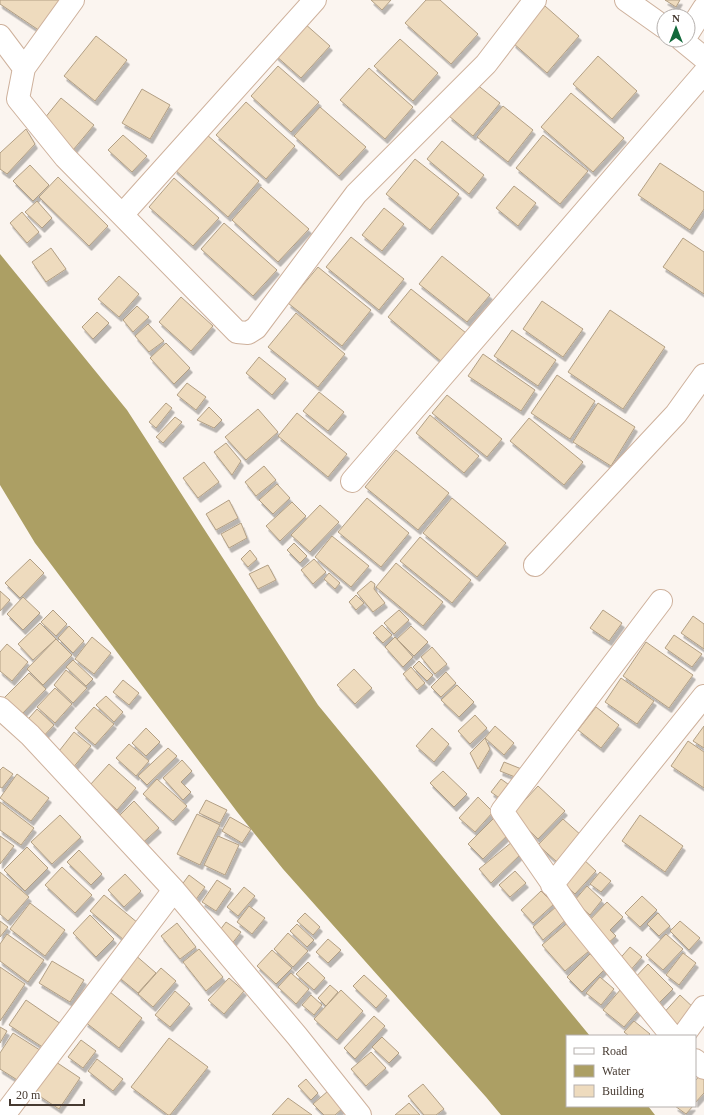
<svg xmlns="http://www.w3.org/2000/svg" width="704" height="1115" font-family="Georgia,serif">
<style>
.water{fill:#ac9f64}
.building{fill:#eedbbe;stroke:#b29f84;filter:url(#shadow)}
.lines{fill:none;stroke-linecap:round;stroke-linejoin:round}
.street-casing{stroke:#ceb19c;stroke-width:24}
.street{stroke:#fff;stroke-width:22}
</style>
<defs>
<filter id="shadow"><feDropShadow dx="2.5" dy="4.5" stdDeviation="0" flood-color="#0004"/></filter>
</defs>
<rect width="100%" height="100%" fill="#fbf5f0"/>
<path class="water" d="M0,254L127,410L318,705L590,1036H567V1106H648L655,1115H501L486,1097L283,869L238,813L35,543L0,485Z"/>
<path class="building" d="M0,0H65L43,33L0,4Z
M371,0H391L382,10Z
M426,0H440L478,34L451,64L405,23Z
M665,0H680L676,7Z
M545,6L579,36L547,73L513,43Z
M304,23L330,46L301,78L275,55Z
M96,36L127,60L95,101L64,76Z
M400,39L438,73L413,101L374,66Z
M598,56L637,91L612,119L573,84Z
M278,66L319,102L291,132L251,96Z
M369,68L413,107L385,139L340,100Z
M476,84L500,103L473,136L449,116Z
M142,89L170,105L150,139L122,123Z
M571,93L624,138L593,172L541,127Z
M61,98L94,125L73,150L40,124Z
M246,102L295,146L266,179L216,135Z
M503,106L533,130L508,162L477,137Z
M320,107L366,147L339,176L294,136Z
M26,129L35,144L7,174L0,169V153Z
M206,134L259,181L228,217L174,169Z
M123,135L147,156L132,172L108,150Z
M543,135L588,171L560,204L516,168Z
M442,141L484,175L469,194L427,159Z
M415,159L459,194L430,230L386,194Z
M660,163L704,192V209L690,230L638,195Z
M30,165L49,185L33,201L13,181Z
M58,177L108,226L89,246L39,197Z
M174,178L219,218L193,246L149,207Z
M514,186L536,203L518,226L496,208Z
M261,187L309,229L278,262L232,220Z
M37,201L52,218L42,228L25,212Z
M384,208L404,224L382,251L362,235Z
M22,212L39,232L27,243L10,223Z
M224,223L277,270L253,296L201,249Z
M351,237L404,279L379,310L326,267Z
M683,238L704,252V294L663,267Z
M51,248L66,269L46,282L32,262Z
M442,256L490,295L467,322L419,284Z
M318,267L371,310L342,346L288,303Z
M119,276L139,294L119,317L98,299Z
M411,289L466,333L442,362L388,317Z
M181,297L213,326L191,351L159,322Z
M542,301L583,329L563,357L523,329Z
M137,306L149,317L133,332L123,320Z
M610,310L665,347L623,409L568,372Z
M97,312L109,323L93,339L82,327Z
M296,313L345,354L318,387L268,347Z
M148,324L164,341L149,352L135,336Z
M512,330L556,360L538,386L494,356Z
M166,343L190,368L174,384L150,358Z
M483,354L535,390L521,411L468,376Z
M259,357L286,379L272,395L246,373Z
M557,375L595,401L570,439L531,413Z
M187,383L206,397L196,410L177,395Z
M319,392L344,412L328,431L303,411Z
M447,395L502,439L487,457L432,413Z
M166,403L172,408L156,428L149,422Z
M598,403L635,427L611,466L573,442Z
M209,407L222,420L214,428L197,420Z
M258,409L278,432L246,460L225,437Z
M297,413L347,454L328,477L278,436Z
M430,415L479,456L464,473L416,433Z
M175,417L182,422L163,443L156,437Z
M529,418L583,462L564,485L510,441Z
M226,443L241,461L232,475L214,452Z
M396,450L449,493L418,530L365,487Z
M204,462L219,482L198,498L183,478Z
M264,466L276,480L256,496L245,482Z
M277,484L290,498L273,514L259,500Z
M367,498L409,533L381,567L338,532Z
M452,498L506,543L477,577L423,533Z
M229,500L238,518L216,530L206,514Z
M292,502L306,516L280,541L266,526Z
M320,505L339,522L310,552L291,535Z
M241,523L247,538L229,548L221,534Z
M332,536L369,566L351,587L315,557Z
M420,537L471,580L452,603L400,561Z
M294,543L307,556L300,563L287,550Z
M250,550L257,559L248,567L241,559Z
M30,559L44,573L20,598L5,583Z
M314,559L326,572L313,584L301,570Z
M396,563L443,602L423,626L376,587Z
M268,565L276,580L258,589L249,574Z
M329,573L340,583L335,589L324,579Z
M371,581L375,584L374,589L385,603L373,612L357,593Z
M0,591L10,600L0,611Z
M356,595L364,603L356,610L349,602Z
M23,597L40,613L23,630L7,614Z
M53,610L67,624L56,636L41,622Z
M399,610L409,620L394,634L384,623Z
M603,610L622,623L609,641L590,628Z
M693,616L704,624V649L681,633Z
M40,623L56,639L33,660L18,644Z
M382,625L392,635L383,643L373,633Z
M69,626L84,641L73,653L58,638Z
M411,626L428,642L414,656L397,639Z
M674,635L702,654L692,667L665,648Z
M92,637L111,653L94,674L75,659Z
M395,637L413,657L403,667L385,647Z
M56,639L72,655L43,685L27,669Z
M646,642L693,675L669,708L623,676Z
M7,644L28,662L12,681L0,671V652Z
M432,647L447,664L435,674L421,657Z
M73,660L93,679L86,686L66,667Z
M419,661L433,675L427,681L413,667Z
M411,667L425,683L417,690L403,674Z
M354,669L372,688L355,704L337,685Z
M66,670L87,688L73,703L54,685Z
M446,672L456,683L441,697L431,687Z
M29,673L46,689L21,715L4,698Z
M621,678L654,701L637,724L605,702Z
M123,680L139,693L129,705L113,692Z
M457,685L474,702L459,717L441,700Z
M55,688L72,704L55,723L37,707Z
M106,696L123,712L114,722L96,705Z
M94,707L114,724L95,745L75,728Z
M596,707L619,725L601,748L578,730Z
M37,709L54,725L39,741L22,726Z
M475,715L487,728L470,744L458,731Z
M495,726L514,743L504,755L485,738Z
M704,726V748L693,741Z
M146,728L160,742L146,756L132,743Z
M432,728L449,744L434,762L416,746Z
M74,732L91,746L72,769L56,755Z
M485,738L490,749L478,769L470,753Z
M688,741L704,752V788L671,766Z
M129,744L149,761L136,776L116,758Z
M168,748L177,756L147,785L138,776Z
M182,760L192,771L181,782L191,792L183,800L163,778Z
M504,762L524,770L520,779L500,771Z
M109,764L136,788L117,810L90,785Z
M3,767L13,774L2,788L0,787V770Z
M443,771L467,794L454,807L430,783Z
M17,774L49,798L31,821L0,798Z
M157,779L187,806L173,821L143,794Z
M501,779L512,787L502,800L491,792Z
M538,786L565,811L538,839L512,814Z
M478,797L493,812L475,832L459,818Z
M206,800L227,810L220,823L199,813Z
M134,801L159,828L138,847L114,821Z
M0,802L34,828L21,845L0,830Z
M197,814L220,825L200,865L177,854Z
M60,815L81,837L52,864L31,842Z
M497,815L512,831L483,859L468,844Z
M640,815L683,846L665,872L622,841Z
M230,817L251,829L242,843L222,831Z
M563,819L582,836L557,862L538,845Z
M0,836L14,846L0,864Z
M218,836L239,845L225,875L204,865Z
M512,842L522,853L491,883L479,869Z
M27,847L48,868L25,891L4,870Z
M79,850L102,874L91,885L67,862Z
M582,858L596,871L575,894L560,880Z
M62,867L92,895L75,913L45,885Z
M515,871L526,883L510,897L499,885Z
M0,872L29,897L8,921L0,914Z
M600,872L611,881L601,892L590,884Z
M125,874L141,891L124,907L108,890Z
M189,875L205,887L194,902L178,890Z
M217,880L231,889L216,911L202,902Z
M587,886L602,900L590,915L574,901Z
M244,887L255,896L238,916L227,907Z
M541,891L554,904L533,923L521,910Z
M104,895L138,923L124,940L90,911Z
M642,896L657,910L640,927L625,913Z
M607,902L623,917L610,930L616,936L606,945L585,925Z
M30,903L65,930L45,956L10,929Z
M249,906L265,918L252,934L237,922Z
M557,906L568,918L543,940L533,927Z
M305,913L320,927L313,935L297,921Z
M658,913L670,926L659,936L647,924Z
M90,915L114,939L96,957L73,933Z
M571,920L595,946L565,971L542,945Z
M0,921L8,927L0,937Z
M680,921L700,938L689,950L670,931Z
M226,922L241,932L231,945L217,934Z
M177,923L196,947L180,959L161,936Z
M297,924L314,940L307,947L290,931Z
M288,933L308,951L293,967L274,949Z
M7,934L44,960L28,982L0,961V944Z
M666,934L683,949L663,970L646,955Z
M328,939L341,950L328,963L316,952Z
M630,947L642,957L628,973L616,963Z
M199,949L223,977L206,991L183,962Z
M272,950L292,968L276,984L257,966Z
M683,953L696,963L679,985L666,975Z
M134,954L156,973L138,993L116,975Z
M590,954L605,969L582,992L567,977Z
M52,961L84,980L70,1002L39,983Z
M308,962L325,978L314,990L296,974Z
M648,964L673,989L656,1006L631,982Z
M0,967L25,984L0,1021Z
M161,968L176,981L153,1007L138,994Z
M291,973L309,989L296,1004L278,987Z
M364,975L387,996L376,1008L353,986Z
M600,977L614,989L601,1005L586,993Z
M229,978L244,991L224,1014L208,1000Z
M330,985L338,992L326,1006L318,998Z
M621,989L642,1006L624,1027L603,1010Z
M341,990L363,1011L337,1040L314,1019Z
M175,991L190,1004L170,1027L155,1015Z
M110,992L142,1018L119,1048L85,1022Z
M311,995L322,1005L314,1015L302,1005Z
M680,995L696,1010L677,1031L661,1016Z
M26,1000L61,1024L44,1048L9,1025Z
M374,1016L385,1026L355,1059L344,1048Z
M634,1021L650,1034L648,1036H629L624,1032Z
M0,1027L7,1031L0,1043Z
M13,1033L43,1052L22,1083L0,1069V1053Z
M382,1037L399,1053L389,1063L372,1047Z
M169,1038L208,1067L170,1115H168L131,1087Z
M81,1040L96,1051L83,1068L68,1057Z
M371,1052L386,1068L366,1086L351,1069Z
M97,1059L123,1079L113,1091L88,1071Z
M56,1062L80,1078L59,1109L35,1093Z
M702,1073L704,1075V1093L695,1103V1081Z
M306,1079L318,1093L311,1100L298,1086Z
M423,1084L444,1109L436,1115H424L408,1096Z
M328,1091L343,1108L335,1115H324L313,1104Z
M288,1098L312,1115H272Z
M409,1103L420,1115H395Z
M675,1106H693L686,1114Z"/>
<g class="lines">
<g class="street-casing">
<path id="street" d="M626,0L664,27
M688,33L704,8
M0,36L24,68L18,99L65,157L237,332L248,333L256,328L356,194L486,64L535,0
M682,40L704,58
M24,68L73,0
M122,215L315,0
M352,481L704,73
M535,565L676,414L704,375
M661,601L502,811L576,918L672,1036
M0,708L30,735L174,890L297,1036L360,1115
M552,885L704,696
M683,1036L704,1007
M695,1060L704,1068
M4,1115L174,890"/>
</g>
<use href="#street" class="street"/>
</g>
<rect x="566" y="1035" width="130" height="72" fill="#ffffff" stroke="#b5b0ad"/>
<rect x="574" y="1048" width="20" height="6" fill="#ffffff" stroke="#b5b0ad"/>
<text x="602" y="1055" font-size="12" fill="#463a31">Road</text>
<rect x="574" y="1065" width="20" height="12" fill="#ac9f64" stroke="#b5b0ad"/>
<text x="602" y="1075" font-size="12" fill="#463a31">Water</text>
<rect x="574" y="1085" width="20" height="12" fill="#eedbbe" stroke="#b5b0ad"/>
<text x="602" y="1095" font-size="12" fill="#463a31">Building</text>
<g transform="translate(676 28)"><circle r="19" fill="#ffffff" stroke="#b5b0ad"/>
<path d="M0-3L7 15L0 10L-7 15Z" fill="#12693b"/>
<text y="-6" font-size="11" font-weight="bold" text-anchor="middle" fill="#463a31">N</text>
</g>
<path d="M10 1099v6h74v-6" fill="none" stroke="#463a31" stroke-width="2"/>
<text x="16" y="1099" font-size="12" fill="#463a31" stroke="#ffffff" stroke-width="3" paint-order="stroke">20 m</text>
</svg>
